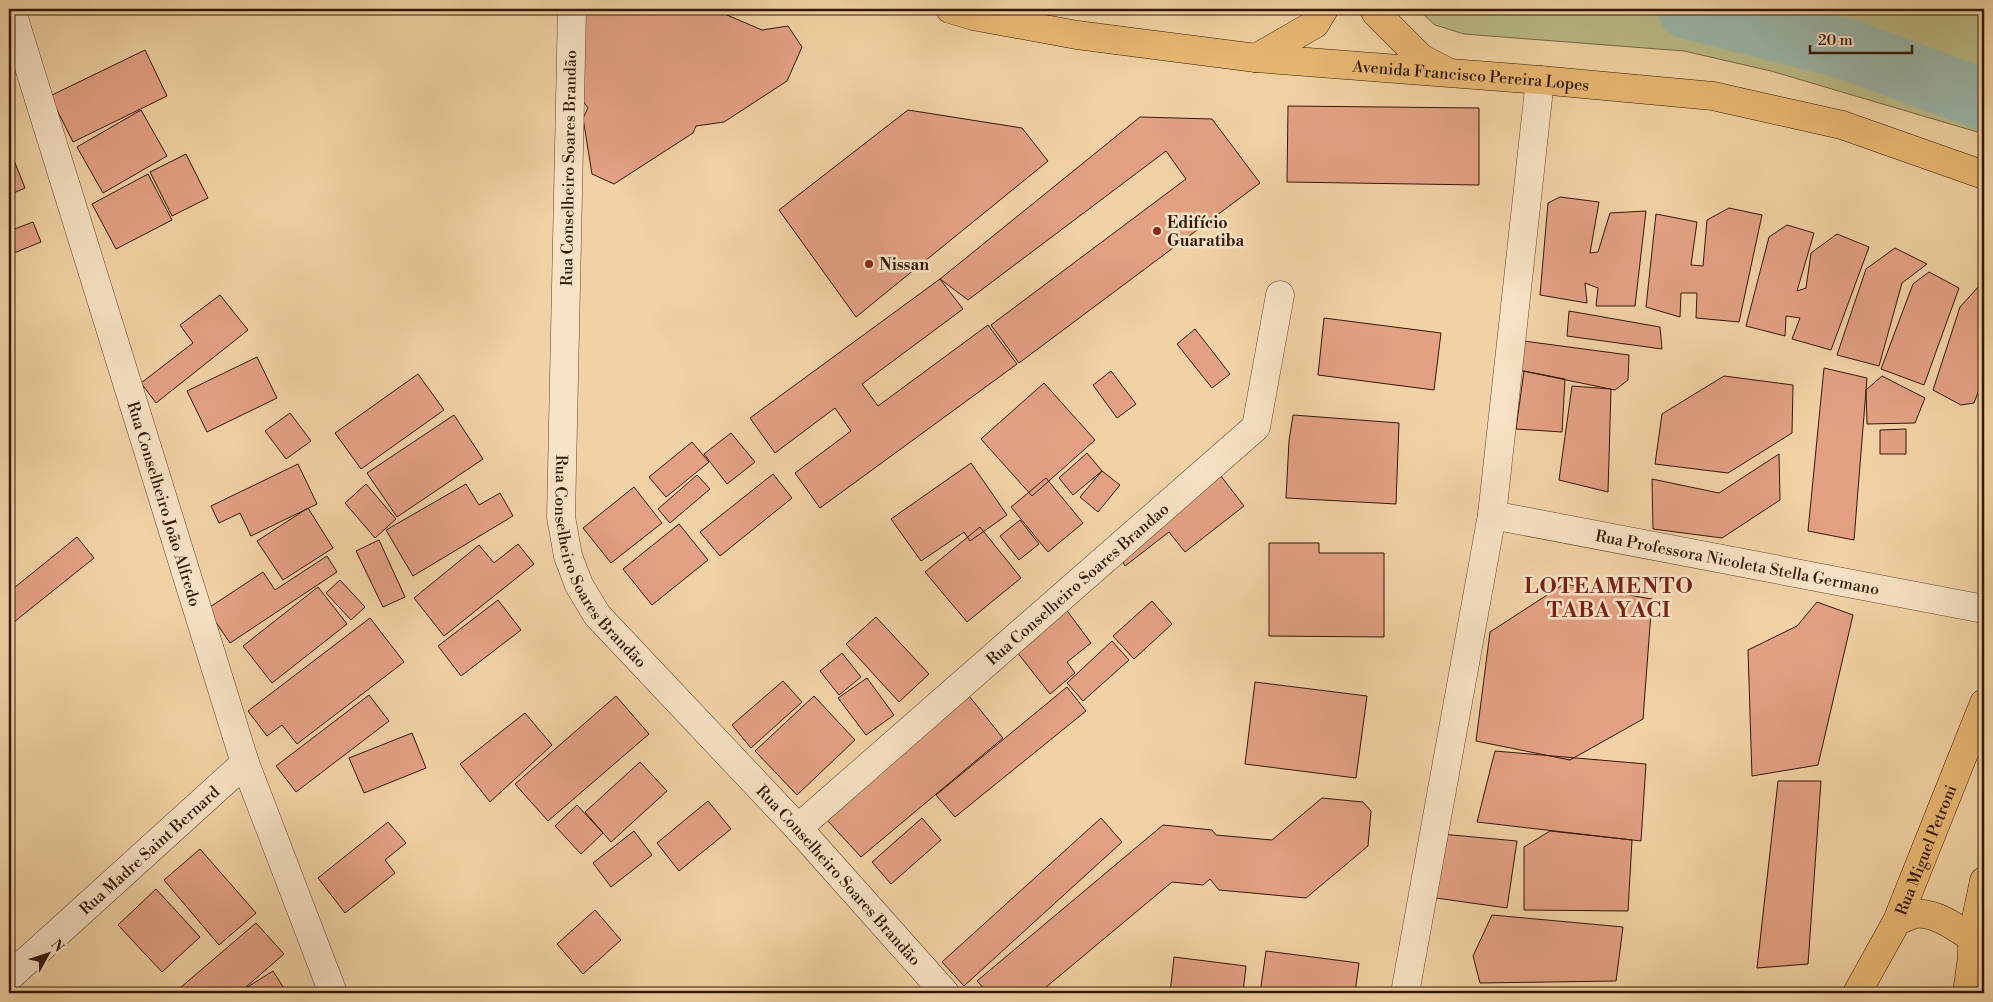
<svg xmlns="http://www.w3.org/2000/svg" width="1993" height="1002" font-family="'Libre Bodoni',serif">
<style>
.green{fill:#bbbb85;stroke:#786a45}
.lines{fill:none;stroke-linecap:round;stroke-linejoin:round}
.river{stroke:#9bb7aa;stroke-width:61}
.building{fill:#e3a182;stroke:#341805}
.minor-casing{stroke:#63462d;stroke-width:29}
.major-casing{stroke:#341805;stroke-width:29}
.minor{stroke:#f6e2c4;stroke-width:28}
.major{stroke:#e8b972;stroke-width:28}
.poi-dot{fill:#8f2418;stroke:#f6e2c4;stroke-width:2}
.labels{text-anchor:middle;stroke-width:5;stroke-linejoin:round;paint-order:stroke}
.street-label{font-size:16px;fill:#341805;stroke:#f6e2c4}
.poi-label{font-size:16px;font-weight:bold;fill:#341805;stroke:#f6e2c4;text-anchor:start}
.district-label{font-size:21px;font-weight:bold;letter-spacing:1px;fill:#7a1f14;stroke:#f6e2c4}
</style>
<rect width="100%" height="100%" fill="#f1d2a4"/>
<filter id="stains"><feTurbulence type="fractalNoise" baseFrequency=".004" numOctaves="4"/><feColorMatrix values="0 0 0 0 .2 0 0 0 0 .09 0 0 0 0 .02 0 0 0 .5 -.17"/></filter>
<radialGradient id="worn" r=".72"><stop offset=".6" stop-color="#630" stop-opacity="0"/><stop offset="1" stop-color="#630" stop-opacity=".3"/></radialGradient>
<path class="green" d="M1418,9H1984V134L1771,71L1684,51L1464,34L1435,25Z"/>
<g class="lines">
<path class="river" d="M1688,9L1847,49L1984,100"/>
</g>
<path class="building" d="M586,9H713L762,30L788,26L802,47L787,81L724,122L696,126L693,133L614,184L592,174L583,118L588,108L579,95L571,44Z
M145,50L167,96L73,142L50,96Z
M1288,106L1479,108V185L1287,182Z
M141,110L167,156L103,193L77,147Z
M908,110L1022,128L1048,161L856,317L779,210Z
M1140,117L1212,119L1260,183L1019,363L991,325L1186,179L1166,151L968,300L940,279Z
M9,148L25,188L9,195Z
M186,154L208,198L172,216L150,172Z
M148,174L172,220L116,249L92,204Z
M1560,197L1599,202L1590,253L1598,252L1610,213L1646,211L1635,306H1596L1598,288L1585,283L1587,303L1540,295L1548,203Z
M1729,208L1762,215L1739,322L1696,318L1697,293H1681L1680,317L1646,307L1656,214L1697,222L1691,265L1703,266L1707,220Z
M33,222L41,242L9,255V231Z
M1787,225L1814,233L1797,291L1806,288L1811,253L1837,234L1869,247L1831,350L1792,339L1800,318L1786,316L1785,336L1746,326L1769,237Z
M1895,248L1927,264L1902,283L1879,366L1837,355L1866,269Z
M1929,272L1959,288L1924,385L1881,369L1913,284Z
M940,279L963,309L862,384L878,406L988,325L1017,364L820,508L795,473L851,431L835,408L775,453L750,418Z
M1980,285L1984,287V376L1974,403L1961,405L1933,390L1960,307Z
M220,295L248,330L156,403L141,383L193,343L180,325Z
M1569,311L1660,327L1662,349L1567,336Z
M1324,318L1441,333L1434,390L1318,375Z
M1195,329L1230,374L1212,388L1177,344Z
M1516,340L1629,355L1628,380L1615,390L1513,369Z
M257,357L277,398L207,432L187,391Z
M1824,368L1867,378L1854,540L1808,531Z
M1111,371L1136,404L1117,418L1093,385Z
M1524,371L1565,379L1562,432L1516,429Z
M418,374L444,410L361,469L335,433Z
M1724,376L1793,385L1792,433L1728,473L1655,464L1662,414Z
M1882,376L1925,398L1915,423L1867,424L1866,390Z
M1044,383L1095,440L1032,496L981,439Z
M1572,386L1611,389L1608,492L1559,480Z
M290,413L311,441L286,459L265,431Z
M454,415L483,459L397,517L367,473Z
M1293,415L1399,423L1396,504L1286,498L1289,441Z
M1906,429V454H1880V430Z
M731,433L755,462L727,484L704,454Z
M692,442L709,462L666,497L649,477Z
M1087,453L1102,471L1073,495L1059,478Z
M1779,454L1780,500L1722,538L1653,529L1652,479L1719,493Z
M971,463L1007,515L970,541L964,532L921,561L891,519Z
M298,464L317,504L251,536L240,513L219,523L211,506Z
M1102,471L1120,485L1098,512L1080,497Z
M1217,471L1244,506L1185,552L1169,532L1125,566L1119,554Z
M773,474L792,498L720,556L700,532Z
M697,475L710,489L670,523L658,509Z
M1046,478L1083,523L1048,552L1011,507Z
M366,484L396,519L375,538L345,503Z
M466,484L479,505L500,493L513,516L413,576L386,530Z
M634,487L662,523L611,563L583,528Z
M308,508L333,548L283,580L257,541Z
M1020,520L1039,544L1019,560L1000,536Z
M679,524L708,560L652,605L623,569Z
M980,527L1021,578L967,622L925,572Z
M77,537L94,558L9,626V592Z
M379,540L405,597L383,607L356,551Z
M1269,543H1319V553H1384V637L1269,636Z
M518,544L534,564L444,636L414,598L479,545L494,563Z
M327,556L337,572L230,643L207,609L263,572L275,590Z
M340,580L365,607L351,620L326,593Z
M1564,584L1652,599L1643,719L1570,760L1476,741L1490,632Z
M318,587L347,624L272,683L243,646Z
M498,600L521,630L461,676L438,646Z
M1152,601L1172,624L1134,659L1113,636Z
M1817,602L1853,615L1818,765L1752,776L1748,650L1797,626Z
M1062,604L1091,643L1067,662L1075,673L1050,694L1013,647Z
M876,617L929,674L899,702L846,644Z
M370,618L404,662L297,744L282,725L267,736L248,711Z
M1112,641L1129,660L1083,701L1067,683Z
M842,653L861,677L839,695L820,671Z
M867,678L894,715L866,735L838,698Z
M783,681L802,702L751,748L732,725Z
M1255,682L1367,696L1356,778L1245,764Z
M1067,687L1086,711L955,817L936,795Z
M369,695L389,721L296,792L276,766Z
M616,696L649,734L548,821L515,784Z
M814,696L855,740L797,795L755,751Z
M969,696L1003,738L861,857L826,819Z
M525,713L552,745L490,802L460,764Z
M412,733L426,768L364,793L349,758Z
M1495,751L1646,764L1641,841L1477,822Z
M640,762L667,791L611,842L585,812Z
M1778,781H1821L1808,964L1757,968Z
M1322,798L1363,802L1371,811L1368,846L1306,898L1219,890L1210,879L1203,885L1172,882L1039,993H988L977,981L1163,825L1212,830L1216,835L1272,840Z
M708,801L731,829L679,871L657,843Z
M577,805L603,833L581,854L555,826Z
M922,818L941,840L891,884L872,862Z
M1101,818L1122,842L964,986L942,962Z
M388,822L406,843L385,860L395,873L345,913L318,878Z
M634,831L652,855L611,887L593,863Z
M1550,831L1632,840L1628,911L1524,910V847Z
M1441,834L1517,841L1507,908L1429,897Z
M200,849L256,913L219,945L164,880Z
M156,889L200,937L162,972L118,925Z
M595,910L621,940L583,974L557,944Z
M1492,915L1623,927L1616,981L1480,983L1473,956Z
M256,923L284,954L239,993H185L180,988Z
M1266,951L1359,963L1355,993H1260Z
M1174,957L1246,966L1243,993H1170Z
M273,971L287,993H238Z"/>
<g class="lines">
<g class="minor-casing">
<g id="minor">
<path id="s1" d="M11,9L245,763L333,993"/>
<path id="s2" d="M572,9L561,517L568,556L579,585L597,615L798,828L945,993"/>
<path id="s3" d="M1492,515L1984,609"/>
<path id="s4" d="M798,828L1256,427L1280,295"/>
<path id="s5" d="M9,977L245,763"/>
<path d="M1405,993L1492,515L1540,80"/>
</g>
</g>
<g class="major-casing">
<g id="major">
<path id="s6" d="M950,9L973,16L1077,35L1256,58L1540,80L1713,96L1842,125L1984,175"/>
<path d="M1374,9L1376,13L1421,58L1446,71"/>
<path d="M1256,58L1315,24L1324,9"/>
<path d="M1897,921C1903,919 1910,915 1916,914C1935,912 1957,928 1972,938"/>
<path id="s7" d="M1857,993L1897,921L1984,703"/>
<path d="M1967,993L1972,957V938L1984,881"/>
</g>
</g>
<use href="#minor" class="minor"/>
<use href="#major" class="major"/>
</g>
<g class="poi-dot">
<circle cx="1157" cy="231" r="5"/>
<circle cx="869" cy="264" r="5"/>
</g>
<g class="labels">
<g class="street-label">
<text dy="6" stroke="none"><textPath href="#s6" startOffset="526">Avenida Francisco Pereira Lopes</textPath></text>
<text transform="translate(568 168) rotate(-89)" y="6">Rua Conselheiro Soares Brandão</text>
<text dy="6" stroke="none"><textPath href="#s1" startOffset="518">Rua Conselheiro João Alfredo</textPath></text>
<text dy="6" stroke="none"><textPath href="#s2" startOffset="564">Rua Conselheiro Soares Brandão</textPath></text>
<text dy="6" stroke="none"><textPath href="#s3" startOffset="250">Rua Professora Nicoleta Stella Germano</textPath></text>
<text dy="6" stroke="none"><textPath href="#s4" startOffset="371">Rua Conselheiro Soares Brandao</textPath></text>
<text dy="6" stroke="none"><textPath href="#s5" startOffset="189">Rua Madre Saint Bernard</textPath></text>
<text dy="6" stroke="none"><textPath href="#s7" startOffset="159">Rua Miguel Petroni</textPath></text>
<text dy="6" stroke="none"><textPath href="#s2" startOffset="969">Rua Conselheiro Soares Brandão</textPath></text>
</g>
<g class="poi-label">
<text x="1167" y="228">Edifício<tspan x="1167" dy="18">Guaratiba</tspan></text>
<text x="879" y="270">Nissan</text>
</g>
<g class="district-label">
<text x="1609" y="593">LOTEAMENTO<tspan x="1609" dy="24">TABA YACI</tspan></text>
</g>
</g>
<rect width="1993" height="1002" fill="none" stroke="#f1d2a4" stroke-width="30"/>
<rect x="10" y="10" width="1973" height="982" fill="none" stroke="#341805" stroke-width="2.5"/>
<rect x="15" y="15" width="1963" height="972" fill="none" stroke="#341805"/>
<g transform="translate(48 954) rotate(50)" stroke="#f6e2c4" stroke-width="4" paint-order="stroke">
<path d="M0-4L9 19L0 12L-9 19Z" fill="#341805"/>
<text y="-8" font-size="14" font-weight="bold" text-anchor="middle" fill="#341805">N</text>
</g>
<path d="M1810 45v8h102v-8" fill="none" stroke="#341805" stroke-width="2.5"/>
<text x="1818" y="45" font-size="15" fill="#341805" stroke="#f6e2c4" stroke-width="4" paint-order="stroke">20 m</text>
<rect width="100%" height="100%" filter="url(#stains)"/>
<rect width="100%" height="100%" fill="url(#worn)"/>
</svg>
